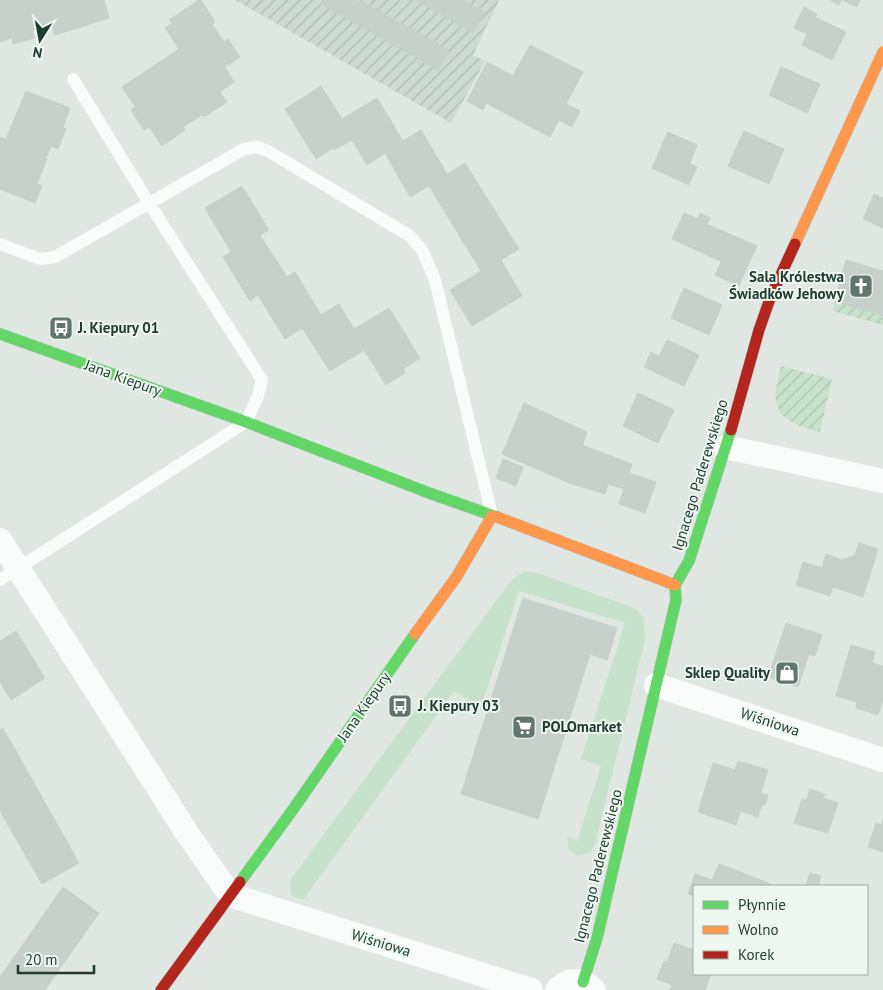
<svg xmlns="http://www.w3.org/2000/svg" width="883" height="990" font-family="'PT Sans',sans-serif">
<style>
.industrial{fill:url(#industrial-furrows)}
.grass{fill:#c7e2cb}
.garden{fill:url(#garden-furrows)}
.building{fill:#c8d0cc;stroke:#c9d0cc}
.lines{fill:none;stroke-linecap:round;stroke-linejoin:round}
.fast-casing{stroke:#b9c4be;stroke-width:12}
.slow-casing{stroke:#b9c4be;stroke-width:12}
.jam-casing{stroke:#b9c4be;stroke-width:12}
.lane{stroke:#fafbfb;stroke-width:12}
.street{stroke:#fafbfb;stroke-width:24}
.fast{stroke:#63d668;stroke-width:11}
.slow{stroke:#ff974d;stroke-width:11}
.jam{stroke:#b3261e;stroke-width:11}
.labels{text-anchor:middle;stroke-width:4;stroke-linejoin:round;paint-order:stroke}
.poi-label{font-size:15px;font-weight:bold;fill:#1d3b2e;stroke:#edf7f0;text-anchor:start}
.street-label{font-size:15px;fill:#1d3b2e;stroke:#edf7f0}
</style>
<defs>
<pattern id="industrial-furrows" width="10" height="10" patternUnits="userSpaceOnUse" patternTransform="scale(1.25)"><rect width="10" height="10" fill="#cdd9d2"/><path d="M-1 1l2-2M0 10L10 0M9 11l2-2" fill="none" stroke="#b0bbb5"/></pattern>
<pattern id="garden-furrows" width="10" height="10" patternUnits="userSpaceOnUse" patternTransform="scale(1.25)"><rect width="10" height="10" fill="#c7e2cb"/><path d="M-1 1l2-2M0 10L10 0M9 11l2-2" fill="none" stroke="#aac3af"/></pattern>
</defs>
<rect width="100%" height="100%" fill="#e0e7e3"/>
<path class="industrial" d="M235,0H499L473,55L485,61L451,123Z"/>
<path class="grass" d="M525,571L541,574L636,609L644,619L645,640L596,841L590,853L578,856L569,850L567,837L577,841L601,766L581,759L625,623L519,591L481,708L454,691L303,900L291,895L290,880L499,597L512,580Z"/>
<path class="garden" d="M835,301L883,316V325L833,311Z
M781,366L832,379L820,432C804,428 779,421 776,402C774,390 779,377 781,366Z"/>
<path class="building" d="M0,0H104L109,18L55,35L52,25L32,31L35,38L13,44L12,38L0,42Z
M199,0H201L215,22L212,24L224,42L228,39L240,57L225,67L234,82L220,92L227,102L204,117L202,115L183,127L185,130L162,146L149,127L144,130L131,110L135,107L122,87L179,49L165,28L172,23L169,20Z
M323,0H336L331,10L321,4Z
M336,0H350L341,15L331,10Z
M350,0L362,2L351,21L341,15Z
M416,0H430L426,6Z
M430,0H443L436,11L426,6Z
M443,0H456L446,17L436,11Z
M456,0H463L468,3L456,23L446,17Z
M830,0H841L839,5Z
M842,0H860L857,7Z
M362,2L372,7L361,26L351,21Z
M468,3L485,12L473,32L456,23Z
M372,7L382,13L371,32L361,26Z
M804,7L817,14L807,34L794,28Z
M382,13L392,18L380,38L371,32Z
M815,17L846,32L832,60L802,45Z
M392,19L403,24L391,44L381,38Z
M403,24L412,30L401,49L391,44Z
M412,30L422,35L411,55L401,49Z
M422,35L432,41L421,60L411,55Z
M433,41L449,51L438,70L421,61Z
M530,45L583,72L566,104L513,76Z
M487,62L580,111L572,127L559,120L550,137L486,103L483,110L467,101Z
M781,67L820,84L807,113L769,95Z
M321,86L342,119L377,98L403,141L421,130L447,174L465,163L519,249L501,260L522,296L472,326L450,290L481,271L429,186L410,197L385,153L367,165L352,140L334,150L333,148L316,159L285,109Z
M26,91L70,108L63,127L66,129L58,149L51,146L46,158L47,159L37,184L42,186L35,203L0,189V137L6,139Z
M744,131L784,149L769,184L728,166Z
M668,132L697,145L690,163L660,149Z
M660,150L697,167L689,185L652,168Z
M242,186L269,230L260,235L287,277L295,272L321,315L339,304L354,329L389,308L420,358L403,369L405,373L386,385L364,350L330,371L302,328L285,339L258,295L250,301L223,257L231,252L205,208Z
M874,194L883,198V228L863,219Z
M684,213L698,219L700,213L710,218L707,224L720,230L709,256L672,239Z
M720,230L757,246L745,272L709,256Z
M846,260L883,271V316L835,301Z
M721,262L745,272L739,286L715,275Z
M684,288L722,305L709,335L671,318Z
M667,340L699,355L684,386L644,367L651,352L659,356Z
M638,393L674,410L658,443L623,426Z
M524,403L587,432L569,483L502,454Z
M582,445L632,464L624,489L608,484L605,494L569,483Z
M503,459L523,467L516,486L496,478Z
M629,473L656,482L645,513L619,504Z
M859,543L878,549L863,597L833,587L830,596L796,585L803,562L822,568L826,554L842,560L855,555Z
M523,598L617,628L607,660L590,654L538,819L461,794Z
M786,623L822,635L815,656L809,654L798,687L768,677Z
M16,631L45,678L11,700L0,682V641Z
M851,645L875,652L872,663L883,666V699L878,715L856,708L857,702L836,696Z
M3,728L79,863L42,884L0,811V730Z
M738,761L768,770L765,779L735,770Z
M713,763L735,770L724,806L740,812L736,825L698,812Z
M735,770L765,779L761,793L768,795L765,805L762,804L758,817L724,806Z
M810,789L825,794L823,798L838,803L828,833L794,823L802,799L806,801Z
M883,819V852L868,847L876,823L881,825Z
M719,864L738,871L732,886H694V896L688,894L695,874L712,880Z
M738,871L775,886H732Z
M810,873L821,876L818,886H806Z
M63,887L99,913L45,990H0V977Z
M674,943L694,950V974H711L705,990H670L672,985L657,979L664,961L667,962Z"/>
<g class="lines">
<g class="fast-casing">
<path id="fast" d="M0,334L246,422L429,493L497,517
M240,882L294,808L415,634
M583,982L597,938L676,600L675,585L689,561L731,430"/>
</g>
<g class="slow-casing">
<path id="slow" d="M795,244L883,52
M497,517L675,585
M415,634L457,576L492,516"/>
</g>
<g class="jam-casing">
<path id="jam" d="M731,430L759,330L771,296L795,244
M161,990L240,882"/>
</g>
<path class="lane" d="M0,244L40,259L55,257L244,149L257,147L268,151L410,236L422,250L435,280L492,516
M0,580L246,422L258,396L262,380L149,203L73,79"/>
<path class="street" d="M726,447L883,481
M0,540L187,833L230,895L531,990
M656,685L883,760
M557,990C568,978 583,978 594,990"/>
<use href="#fast" class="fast"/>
<use href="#slow" class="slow"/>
<use href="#jam" class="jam"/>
</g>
<defs>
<g id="church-square" transform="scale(1.25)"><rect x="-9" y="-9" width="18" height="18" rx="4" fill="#61776d" stroke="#edf7f0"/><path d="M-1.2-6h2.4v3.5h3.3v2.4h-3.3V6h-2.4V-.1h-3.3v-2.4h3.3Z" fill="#fff"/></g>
<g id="bus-square" transform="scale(1.25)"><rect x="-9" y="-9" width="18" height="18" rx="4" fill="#61776d" stroke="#edf7f0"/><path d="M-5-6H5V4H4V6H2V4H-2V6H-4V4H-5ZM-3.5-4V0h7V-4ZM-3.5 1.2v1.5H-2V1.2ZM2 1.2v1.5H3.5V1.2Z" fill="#fff"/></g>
<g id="shop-square" transform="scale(1.25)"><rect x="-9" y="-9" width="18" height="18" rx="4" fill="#61776d" stroke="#edf7f0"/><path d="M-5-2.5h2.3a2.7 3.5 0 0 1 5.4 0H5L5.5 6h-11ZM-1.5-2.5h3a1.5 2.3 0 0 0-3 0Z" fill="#fff"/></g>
<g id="supermarket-square" transform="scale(1.25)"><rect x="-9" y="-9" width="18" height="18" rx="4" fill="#61776d" stroke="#edf7f0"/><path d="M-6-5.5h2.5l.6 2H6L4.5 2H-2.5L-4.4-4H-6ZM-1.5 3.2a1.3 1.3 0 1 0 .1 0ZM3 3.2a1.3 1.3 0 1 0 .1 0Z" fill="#fff"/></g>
</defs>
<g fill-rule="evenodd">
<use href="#church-square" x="861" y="286"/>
<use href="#bus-square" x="61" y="328"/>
<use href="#shop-square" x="787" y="673"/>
<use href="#bus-square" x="400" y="706"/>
<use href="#supermarket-square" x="524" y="727"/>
</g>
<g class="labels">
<g class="poi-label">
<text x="844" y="282" text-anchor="end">Sala Królestwa<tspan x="844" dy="17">Świadków Jehowy</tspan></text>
<text x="78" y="333">J. Kiepury 01</text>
<text x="770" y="678" text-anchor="end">Sklep Quality</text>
<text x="418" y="711">J. Kiepury 03</text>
<text x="542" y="732">POLOmarket</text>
</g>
<g class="street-label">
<text transform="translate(123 378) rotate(20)" y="5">Jana Kiepury</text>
<text transform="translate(700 475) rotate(-73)" y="5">Ignacego Paderewskiego</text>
<text transform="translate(364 707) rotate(-55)" y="5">Jana Kiepury</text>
<text transform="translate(770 722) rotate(18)" y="5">Wiśniowa</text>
<text transform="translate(598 866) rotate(-76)" y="5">Ignacego Paderewskiego</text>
<text transform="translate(381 943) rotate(17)" y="5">Wiśniowa</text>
</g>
</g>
<rect x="693" y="885" width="175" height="90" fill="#edf7f0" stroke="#9aaca2"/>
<rect x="703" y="901" width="25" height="8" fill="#63d668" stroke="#9aaca2"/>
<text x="738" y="910" font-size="15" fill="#1d3b2e">Płynnie</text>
<rect x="703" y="926" width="25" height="8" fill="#ff974d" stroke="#9aaca2"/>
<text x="738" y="935" font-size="15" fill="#1d3b2e">Wolno</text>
<rect x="703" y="951" width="25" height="8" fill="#b3261e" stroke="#9aaca2"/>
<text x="738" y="960" font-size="15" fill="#1d3b2e">Korek</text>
<g transform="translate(40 40) rotate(191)" stroke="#edf7f0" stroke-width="4" paint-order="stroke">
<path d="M0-4L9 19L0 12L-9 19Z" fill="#1d3b2e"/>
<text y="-8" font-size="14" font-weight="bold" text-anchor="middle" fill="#1d3b2e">N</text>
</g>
<path d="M18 965v8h76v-8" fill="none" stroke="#1d3b2e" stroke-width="2.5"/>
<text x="25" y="965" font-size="15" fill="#1d3b2e" stroke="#edf7f0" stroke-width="4" paint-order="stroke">20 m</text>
</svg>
